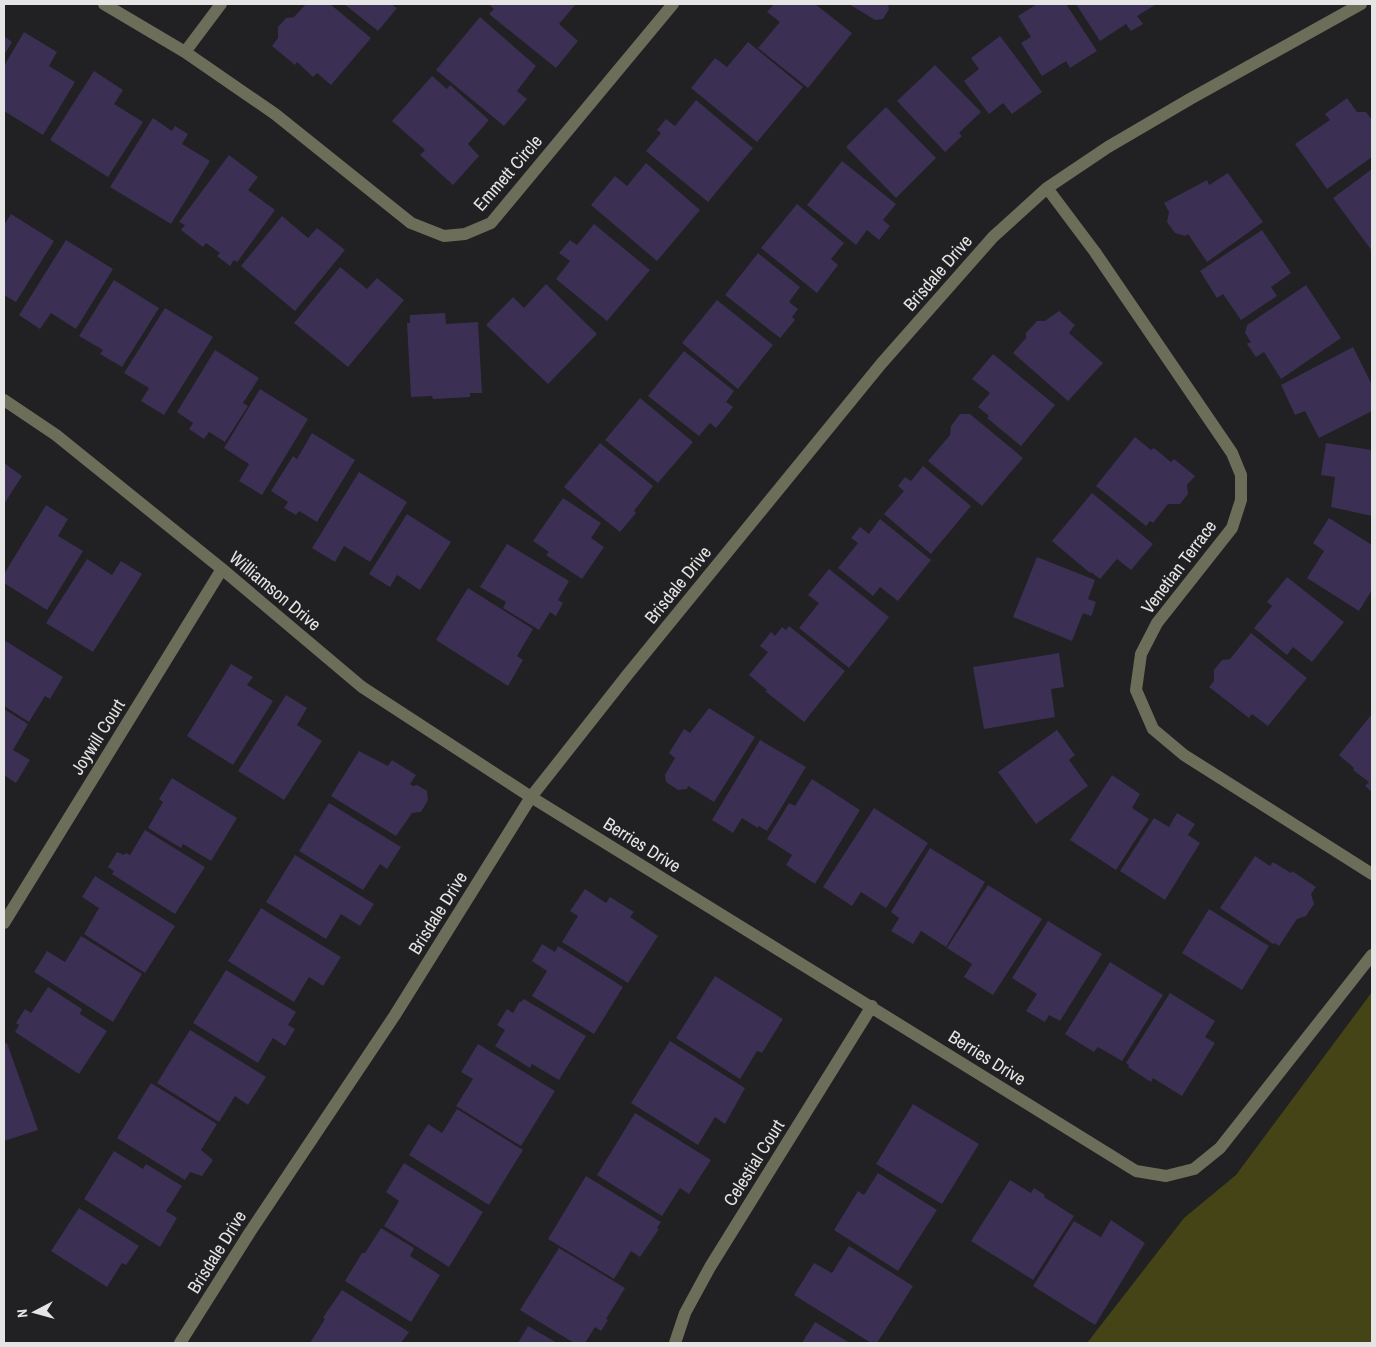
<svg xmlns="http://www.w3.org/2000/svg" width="1376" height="1347" font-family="'Archivo Narrow',sans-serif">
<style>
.green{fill:#454416}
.building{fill:#3b2f54}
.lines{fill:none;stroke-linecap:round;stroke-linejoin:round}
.minor{stroke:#6d6e5a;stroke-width:12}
.labels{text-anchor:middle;stroke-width:4.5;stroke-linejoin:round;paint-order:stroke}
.street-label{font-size:18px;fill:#e5e5e6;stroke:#212022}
</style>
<rect width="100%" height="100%" fill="#212022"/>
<path class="green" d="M1372,992V1343H1087L1184,1218L1236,1175Z"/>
<path class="building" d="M306,4H330L371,38L331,85L317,73L313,77L297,62L295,65L272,46L278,38V27L286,18L294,17Z
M344,4H395L393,6L397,8L378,31Z
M489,4H574L575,5L559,24L578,41L556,68L489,14L494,9Z
M774,4H815L852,33L808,88L758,48L780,22L767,12Z
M849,4H888L889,9L883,19L875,20Z
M1037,4H1066L1097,51L1070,68L1066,61L1042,76L1021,43L1031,37L1018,16Z
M1076,4H1154L1155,5L1137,16L1143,24L1131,31L1126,24L1100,41Z
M480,17L536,66L517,91L527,99L504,126L436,70Z
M24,32L57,52L49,66L75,82L43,135L4,111V66Z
M4,36L12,42L4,55Z
M1000,36L1042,92L1012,114L1003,103L989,114L964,81L979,69L971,58Z
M748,42L803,87L757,142L691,88L715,58L727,67Z
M935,65L981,112L959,133L962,136L945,152L897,101Z
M94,71L123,90L114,104L143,122L108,177L50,140Z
M432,76L447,89L450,85L489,120L468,144L479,156L453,185L420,155L425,150L392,121Z
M1347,98L1357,112H1366L1372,120V157L1327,189L1295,144L1330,120L1325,114Z
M696,100L753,148L708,202L646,151L661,133L657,130L666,119L675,126Z
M886,107L936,158L896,198L846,147Z
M153,118L172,131L175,126L188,134L182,144L210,161L171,224L110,187Z
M229,155L258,177L248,190L275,210L238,261L237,262L234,260L230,266L217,256L220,253L206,243L203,247L181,230L185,225L179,222Z
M842,161L896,204L883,220L890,226L879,240L867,230L856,245L807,205Z
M646,163L700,210L657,261L591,205L615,176L627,186Z
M1372,169V251L1333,198Z
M1228,173L1263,222L1207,262L1188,234L1185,236L1175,233L1167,222L1169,212L1164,203L1207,180L1209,185Z
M797,204L844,243L831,259L838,265L817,293L761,248Z
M11,214L54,241L16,302L4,295V225Z
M282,216L308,238L317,228L345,250L295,311L241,266Z
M594,224L650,270L607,321L556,279L570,261L559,253L570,240L577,245Z
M1262,230L1291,273L1271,287L1277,296L1241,320L1223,294L1217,298L1200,271Z
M66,240L113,269L76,329L51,313L40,329L19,315Z
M758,253L800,287L789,302L798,309L792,317L795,320L780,338L725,295Z
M340,267L367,289L377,278L404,300L348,367L294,323Z
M114,280L159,308L122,367L100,354L103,350L79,336Z
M546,284L597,334L548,384L486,325L513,297L524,308Z
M1306,285L1341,338L1281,379L1264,352L1256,357L1247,344L1251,342L1245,333L1247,325Z
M717,300L773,345L738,389L682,343Z
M165,308L213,337L164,415L141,401L149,388L124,373Z
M1059,311L1075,325L1069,333L1103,363L1068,401L1013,353L1026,338V333L1037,321H1045Z
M445,313L446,324L478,322L482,393H470V397L433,399L432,396L411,397L407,323H410V315Z
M1353,347L1372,385V411L1319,438L1305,411L1295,415L1281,385Z
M215,350L259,378L243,403L248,406L225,442L209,432L204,439L189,429L193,423L177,412Z
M684,351L734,391L726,402L733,407L716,428L710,423L699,436L648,396Z
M993,354L1055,405L1021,446L987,418L989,416L978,407L990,393L972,379Z
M260,389L308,419L262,495L239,481L249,464L224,448Z
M640,398L693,442L658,483L605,440Z
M960,414H970L1023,458L982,506L928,461L950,435L951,426Z
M312,433L355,460L317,522L299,511L296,515L284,508L288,502L271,491L293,456L297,459Z
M1135,437L1151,450L1154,448L1171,462L1174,459L1195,476L1187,485L1188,494L1180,504H1168L1153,523L1150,521L1146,526L1096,486Z
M600,443L653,486L634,511L636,513L620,532L564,487Z
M1326,443L1372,450V516L1331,507L1335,477L1321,475Z
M4,463L22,476L4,504Z
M923,466L971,506L931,554L884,514L904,491L898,486L905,477L911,481Z
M359,472L407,502L370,562L344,546L335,562L312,548Z
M1092,493L1153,544L1131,570L1117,559L1100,579L1091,572L1090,573L1052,541Z
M563,498L601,523L591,538L604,547L582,579L546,555L549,552L533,541Z
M46,505L68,519L58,536L83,551L47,610L4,583V574Z
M407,514L451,542L420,590L397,575L390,587L369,574Z
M1329,518L1372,545V590L1359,611L1307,578L1324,551L1313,543Z
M880,519L931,560L898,601L880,587L873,596L838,568L858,543L851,538L860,527L869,534Z
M507,544L569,581L558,600L563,603L556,616L550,612L539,630L503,608L506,602L480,587Z
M1037,557L1095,580L1088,599L1096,602L1092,614L1091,616L1083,613L1072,641L1013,617Z
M87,559L112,575L121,561L142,574L93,652L46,623Z
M829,569L889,617L849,668L799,628L819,603L808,595Z
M1287,577L1344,622L1312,662L1293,647L1287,655L1254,628L1272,606L1267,602Z
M468,588L533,629L517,656L523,660L508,686L436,640Z
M789,626L845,671L804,722L765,691L767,690L749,675L768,652L760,646L771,632L775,636L782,627L786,630Z
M1251,633L1307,678L1268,726L1252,714L1249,718L1209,687L1214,681V670L1222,660L1230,659Z
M4,640L63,677L50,699L45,696L29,722L4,706Z
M1059,653L1064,687L1051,689L1055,717L984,729L973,667Z
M231,664L253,677L247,685L273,701L233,765L187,736Z
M286,695L307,708L297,725L322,741L284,800L238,771Z
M709,708L755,737L714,802L688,786L687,789L678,790L666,782L665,775L675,758L669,753L684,729L690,733Z
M4,709L28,724L13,750L30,760L16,783L4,775Z
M1372,714V792L1365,786L1369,782L1353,770L1354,768L1339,755Z
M1057,730L1075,755L1069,760L1088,786L1036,824L998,772Z
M760,740L806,767L767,831L759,826L758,828L742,818L733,833L712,820Z
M359,751L388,766L392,760L416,775L410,784L413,786L417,785L427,791L428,800L421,812L412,813L396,836L331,796Z
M1112,775L1140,794L1132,808L1149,819L1116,870L1070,840Z
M172,778L237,818L211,861L183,844L181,848L148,828L163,802L159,799Z
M812,779L860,810L815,884L786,865L792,855L767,839L789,803L795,806Z
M329,803L401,847L387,869L380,864L363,890L299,851Z
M874,808L928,843L886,908L861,892L852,906L823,887Z
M1177,813L1195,824L1188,835L1200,843L1165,900L1120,871L1154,818L1169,827Z
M145,830L205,867L175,914L112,874L114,871L108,867L117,852L124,855L126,853L130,855Z
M930,848L985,882L946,947L921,931L913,944L891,931L899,918L891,912Z
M295,855L374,904L360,926L341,914L326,939L266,902Z
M1255,856L1270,866L1273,862L1291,873L1292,871L1316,887L1311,894L1314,904L1306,916L1297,919L1279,946L1275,943L1273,944L1220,908Z
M95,876L175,926L145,973L84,934L99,908L82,897Z
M988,885L1042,919L993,995L964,977L972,964L947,948Z
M585,889L606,903L610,897L634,912L630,917L658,936L628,983L562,942L578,916L570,911Z
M261,908L341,957L323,986L309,977L294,1002L228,961Z
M1209,909L1269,946L1242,990L1182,953Z
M1048,921L1102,954L1060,1021L1049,1015L1045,1022L1026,1011L1037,994L1012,978Z
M81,936L142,974L113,1022L34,972L47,951L65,962Z
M542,944L555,952L558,946L623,987L594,1034L532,996L547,971L532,961Z
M1110,962L1163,995L1122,1061L1098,1047L1094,1052L1065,1034Z
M226,970L296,1012L288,1025L295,1029L285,1046L273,1038L258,1063L193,1023Z
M715,976L783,1019L762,1053L757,1051L740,1079L676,1038Z
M48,987L82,1009L80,1014L107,1031L79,1074L15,1032L19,1025L16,1023L25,1009L31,1013Z
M1170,993L1215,1021L1205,1037L1215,1043L1182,1096L1153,1078L1151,1082L1128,1067L1129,1065L1126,1063Z
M524,999L586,1036L559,1080L532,1064L530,1068L495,1046L505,1030L497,1025L507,1009L513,1013L520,1001L521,1002Z
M190,1030L266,1077L248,1105L235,1096L219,1122L157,1083Z
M670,1041L745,1088L725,1124L715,1117L698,1145L631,1103Z
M7,1043L38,1130L4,1141V1044Z
M478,1044L555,1091L521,1146L456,1106L473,1079L461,1072Z
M151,1083L217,1124L201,1150L213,1160L202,1176L190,1172L185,1180L117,1138Z
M913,1104L979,1144L942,1204L876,1164Z
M457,1109L523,1150L489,1205L409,1155L428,1124L442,1133Z
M635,1113L711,1160L689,1194L680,1188L662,1216L597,1175Z
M114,1151L143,1169L146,1164L182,1186L166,1211L177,1218L160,1247L84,1199Z
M404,1163L483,1212L449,1267L384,1226L399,1201L386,1192Z
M878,1173L937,1210L898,1271L834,1230L858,1191L864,1195Z
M586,1176L661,1222L657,1228L659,1229L640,1257L631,1251L614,1279L548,1239Z
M1010,1180L1031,1193L1034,1188L1045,1195L1044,1197L1074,1216L1033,1280L971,1241Z
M79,1208L139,1246L126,1265L122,1263L107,1287L51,1251Z
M1111,1220L1145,1243L1095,1325L1033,1286L1074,1221L1101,1237Z
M381,1228L414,1248L410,1256L440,1275L411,1322L345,1281L362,1253H365Z
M849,1246L913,1286L877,1343H871L794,1295L814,1263L832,1273Z
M559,1248L625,1288L606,1319L608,1320L601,1331L595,1327L585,1343H574L520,1310Z
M342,1290L409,1332L401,1343H310L325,1319L323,1318L324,1316Z
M815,1322L850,1343H802Z
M528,1326L557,1343H518Z"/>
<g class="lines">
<path class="minor" d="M104,4L185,52L275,114L411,223L444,236L465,234L491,223L673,4
M185,52L221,4
M1047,188L1095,252L1232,453L1241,475V500L1232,528L1157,623L1141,654L1136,690L1153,729L1184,755L1372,874
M4,400L56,435L222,569L362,687L531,797L1136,1171L1166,1176L1194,1169L1220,1148L1372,955
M4,923L222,569
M180,1343L250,1232L395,1015L531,797L628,674L881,364L993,237L1047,188L1108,147L1190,99L1361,4
M675,1343L685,1313L710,1267L872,1006"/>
</g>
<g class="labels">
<g class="street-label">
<text transform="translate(508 173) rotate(-49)" y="6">Emmett Circle</text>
<text transform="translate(938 273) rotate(-49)" y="6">Brisdale Drive</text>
<text transform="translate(1179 567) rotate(-53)" y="6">Venetian Terrace</text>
<text transform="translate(678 585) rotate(-51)" y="6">Brisdale Drive</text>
<text transform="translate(275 591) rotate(40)" y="6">Williamson Drive</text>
<text transform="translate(98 737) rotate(-58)" y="6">Joywill Court</text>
<text transform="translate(642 845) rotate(32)" y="6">Berries Drive</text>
<text transform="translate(438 913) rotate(-58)" y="6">Brisdale Drive</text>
<text transform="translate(987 1058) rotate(32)" y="6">Berries Drive</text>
<text transform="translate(754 1163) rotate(-58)" y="6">Celestial Court</text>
<text transform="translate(217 1252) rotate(-58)" y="6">Brisdale Drive</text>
</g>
</g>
<rect width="1376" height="1347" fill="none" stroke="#e5e5e6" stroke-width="10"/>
<g transform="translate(35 1312) rotate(264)" stroke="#212022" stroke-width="4" paint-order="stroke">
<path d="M0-4L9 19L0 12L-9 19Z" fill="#e5e5e6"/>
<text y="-8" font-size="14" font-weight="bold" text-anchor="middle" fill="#e5e5e6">N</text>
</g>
</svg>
